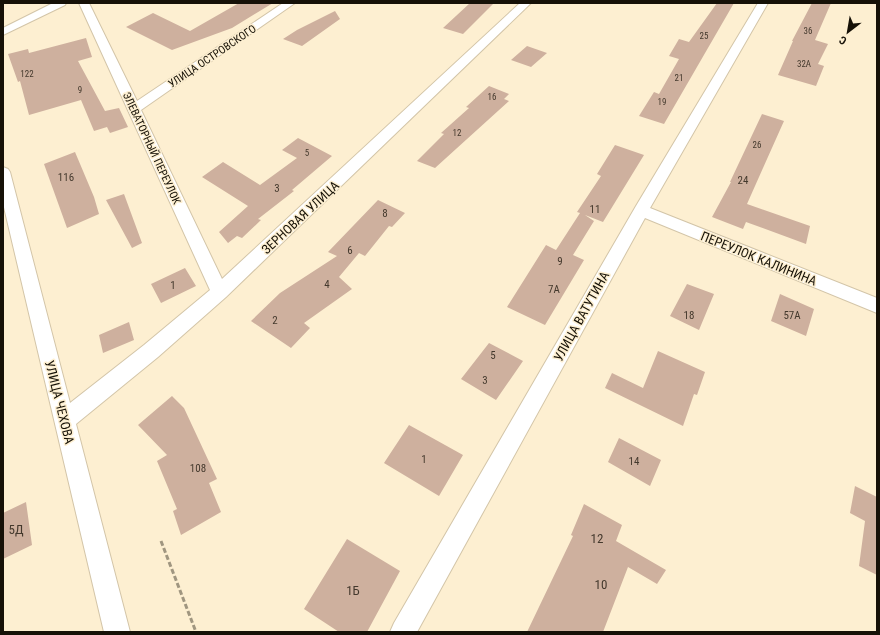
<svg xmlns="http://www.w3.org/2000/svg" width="880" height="635" font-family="'Roboto Condensed',sans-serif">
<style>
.building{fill:#ceb09e}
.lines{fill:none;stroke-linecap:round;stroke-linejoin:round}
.minor-casing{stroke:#d3c5a8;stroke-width:2}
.path{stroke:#a09680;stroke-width:3;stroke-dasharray:5 2.5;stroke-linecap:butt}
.minor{fill:#fff;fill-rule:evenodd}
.labels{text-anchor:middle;stroke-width:3;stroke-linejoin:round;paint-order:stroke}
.far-number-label{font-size:9px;fill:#44392d}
.far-street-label{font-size:11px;fill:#161107;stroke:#fdefd1}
.number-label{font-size:11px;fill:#44392d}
.street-label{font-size:13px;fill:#161107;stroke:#fdefd1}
.near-number-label{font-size:13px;fill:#44392d}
</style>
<rect width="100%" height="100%" fill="#fdefd1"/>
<path class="building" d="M239,3H273L232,28L172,50L126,27L153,13L190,31Z
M470,3H494L463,34L443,28Z
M717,3H734L664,124L639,116L654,92L659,94L679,59L669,56L679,39L689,42Z
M812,3H831L815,40L828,44L818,64L824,66L816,86L778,75L793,41H792Z
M335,11L340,19L302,46L283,39L297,30Z
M86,38L92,57L78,61L105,111L119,108L128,127L110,133L107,127L94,131L81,100L29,115L20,81L18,82L8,54L28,49L29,53Z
M527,46L547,53L531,67L511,60Z
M489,86L509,94L504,99L509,101L435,168L417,161L444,134L441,133L469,108L466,107Z
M762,114L784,121L747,204L810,226L806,244L746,222L743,229L712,217L731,182H730Z
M298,138L332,156L292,190L294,191L258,219L261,220L242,238L237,236L228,243L219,232L248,206L202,177L223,162L260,185L297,158L282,150Z
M615,145L644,155L603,222L585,215L594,221L573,255L584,260L545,325L507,307L546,245L556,250L580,213L577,212L601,176L597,174Z
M75,152L94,197L99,214L67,228L44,164Z
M124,194L142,243L132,248L106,200Z
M378,200L405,213L392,227L389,226L365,256L359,253L339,277L352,289L304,323L310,328L291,348L251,321L280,293L337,256L328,252Z
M185,268L196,286L161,303L151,284Z
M687,284L714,294L699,330L670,316Z
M780,294L814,309L806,336L771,321Z
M129,322L134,340L103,353L99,335Z
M489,343L523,361L496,400L461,379Z
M658,351L705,372L697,395L694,394L683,426L605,388L612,373L643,388Z
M172,396L184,408L217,479L209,483L221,512L181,535L173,511L177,509L157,461L167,455L138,425Z
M409,425L463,455L439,496L384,463Z
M619,438L661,460L650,486L608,462Z
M855,486L877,497V575L859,566L865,521L850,513Z
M26,502L32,545L3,559V513Z
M584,504L622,525L616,541L666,570L657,584L628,567L603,632H527L573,536L571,535Z
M347,539L400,571L367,632H339L304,609Z"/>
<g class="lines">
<g class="minor-casing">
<path id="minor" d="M53,3H66L65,5L3,35V28Z
M79,3H89L137,101L283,3H295L141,110L222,279L520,3H531L226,297L158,357L76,424L130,632H104L3,203V167L8,169L10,172L70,403L144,345L210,290Z
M758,3H768L650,208L877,298V313L645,218L417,632H390L394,623L636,206Z"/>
</g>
<path class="path" d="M161,541L196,632"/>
<use href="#minor" class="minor"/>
</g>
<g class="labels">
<g class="far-number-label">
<text x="808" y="34">36</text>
<text x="704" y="39">25</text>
<text x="804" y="67">32А</text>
<text x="27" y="77">122</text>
<text x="679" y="81">21</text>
<text x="80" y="93">9</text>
<text x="492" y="100">16</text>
<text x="662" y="105">19</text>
<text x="457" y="136">12</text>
<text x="757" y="148">26</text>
<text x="307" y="156">5</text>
</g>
<g class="far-street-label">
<text transform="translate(212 56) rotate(-34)" y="4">УЛИЦА ОСТРОВСКОГО</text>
<text transform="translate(152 148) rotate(65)" y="4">ЭЛЕВАТОРНЫЙ ПЕРЕУЛОК</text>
</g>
<g class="number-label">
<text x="66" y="181">116</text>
<text x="743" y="184">24</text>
<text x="277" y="192">3</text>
<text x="595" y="213">11</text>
<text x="385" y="217">8</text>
<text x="350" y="254">6</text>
<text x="560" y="265">9</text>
<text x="327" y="288">4</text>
<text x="173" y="289">1</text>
<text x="554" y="293">7А</text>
<text x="689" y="319">18</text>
<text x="792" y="319">57А</text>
<text x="275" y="324">2</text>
<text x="493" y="359">5</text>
<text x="485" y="384">3</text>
<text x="424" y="463">1</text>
<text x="634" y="465">14</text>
<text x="198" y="472">108</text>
</g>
<g class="street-label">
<text transform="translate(300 217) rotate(-43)" y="5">ЗЕРНОВАЯ УЛИЦА</text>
<text transform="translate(759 258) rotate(22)" y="5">ПЕРЕУЛОК КАЛИНИНА</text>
<text transform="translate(581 316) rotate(-61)" y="5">УЛИЦА ВАТУТИНА</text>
<text transform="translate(60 402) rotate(76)" y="5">УЛИЦА ЧЕХОВА</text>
</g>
<g class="near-number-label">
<text x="16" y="534">5Д</text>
<text x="597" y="543">12</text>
<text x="601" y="589">10</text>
<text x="353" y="595">1Б</text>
</g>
</g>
<rect width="880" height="635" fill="none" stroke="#161107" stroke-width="8"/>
<g transform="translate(848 32) rotate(211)" stroke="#fdefd1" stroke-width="3" paint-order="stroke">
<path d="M0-3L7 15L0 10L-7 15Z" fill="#161107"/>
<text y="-6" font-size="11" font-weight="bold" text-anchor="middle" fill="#161107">С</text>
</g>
</svg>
